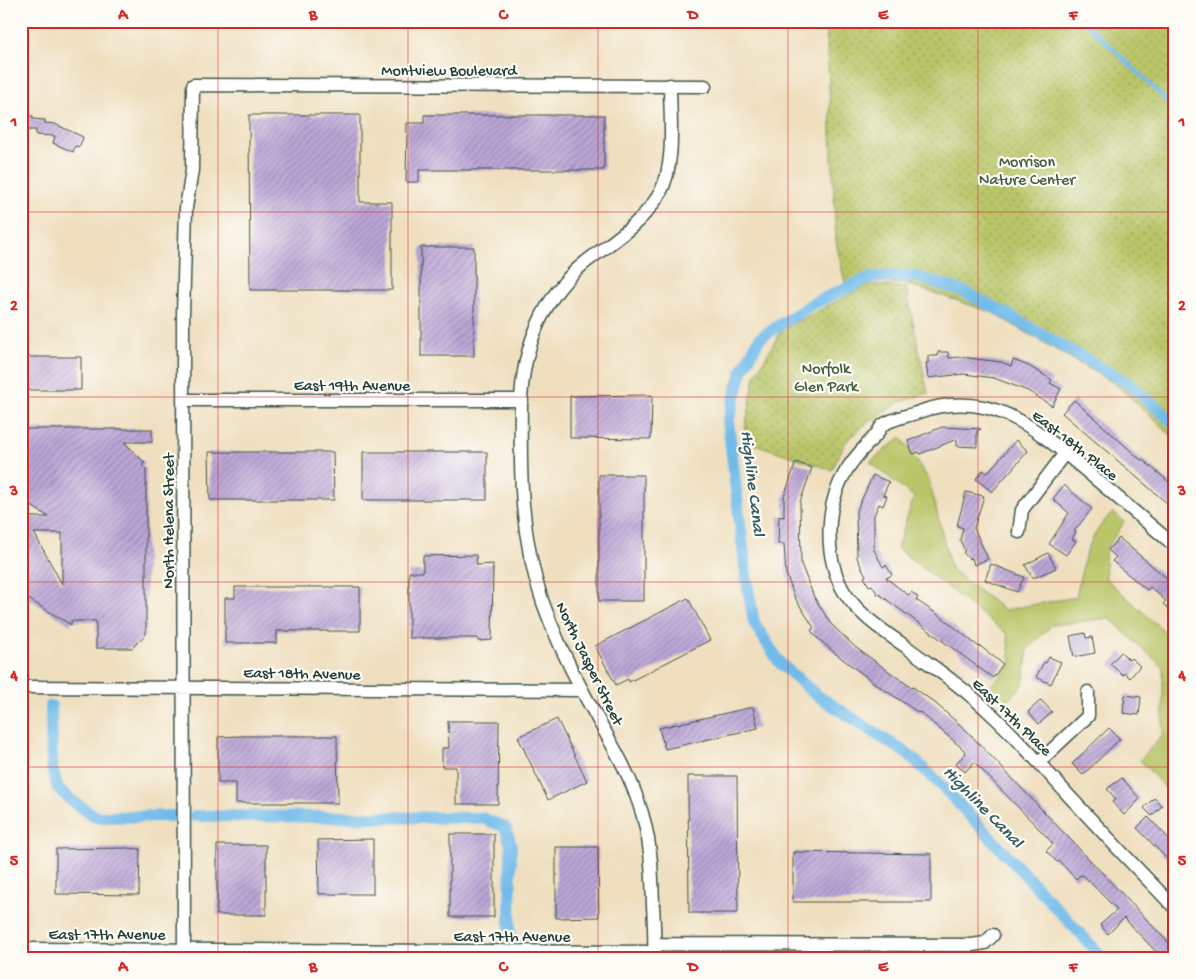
<svg xmlns="http://www.w3.org/2000/svg" width="1196" height="979" font-family="'Gochi Hand',sans-serif">
<style>
.grass{fill:#b9c567;stroke:#6c814e}
.park{fill:url(#park-dots);stroke:#6c814e}
.lines{fill:none;stroke-linecap:round;stroke-linejoin:round}
.stream{stroke:#71bbea;stroke-width:4}
.canal{stroke:#71bbea;stroke-width:12}
.building{fill:url(#building-hatch);fill-rule:evenodd}
.minor-casing{stroke:#3e5549;stroke-width:15}
.minor{stroke:#fff;stroke-width:12}
.grid{fill:none;stroke:#d62828;stroke-width:1;stroke-opacity:0.55}
.labels{text-anchor:middle;stroke-width:4.5;stroke-linejoin:round;paint-order:stroke}
.street-label{font-size:16px;fill:#1f3d34;stroke:#fdfcf7}
.park-label{font-size:16px;fill:#465f41;stroke:#fdfcf7}
.water-label{font-size:18px;font-style:italic;fill:#345c62;stroke:#fdfcf7}
.neatline{fill:none;stroke:#d62828;stroke-width:2}
.grid-label{font-size:16px;text-anchor:middle;font-weight:bold;fill:#d62828}
</style>
<defs>
<pattern id="park-dots" width="8" height="8" patternUnits="userSpaceOnUse" patternTransform="scale(1.25)"><rect width="8" height="8" fill="#b9c567"/><path d="M2 2h.1M6 6h.1" fill="none" stroke="#96a156" stroke-width="1.8" stroke-linecap="round"/></pattern>
<pattern id="building-hatch" width="6" height="6" patternUnits="userSpaceOnUse" patternTransform="scale(1.25)"><rect width="6" height="6" fill="#bca6d7"/><path d="M-1 1l2-2M0 6l6-6M5 7l2-2" fill="none" stroke="#9888af"/></pattern>
</defs>
<rect width="100%" height="100%" fill="#fdfcf7"/>
<filter id="ink" filterUnits="userSpaceOnUse"><feTurbulence type="fractalNoise" baseFrequency=".02" numOctaves="2"/><feDisplacementMap in="SourceGraphic" scale="10" xChannelSelector="R" yChannelSelector="G"/><feConvolveMatrix kernelMatrix="1 2 1 2 8 2 1 2 1" color-interpolation-filters="sRGB"/></filter>
<filter id="wash" filterUnits="userSpaceOnUse"><feTurbulence type="fractalNoise" baseFrequency=".0096" numOctaves="4" result="noise"/><feDisplacementMap in="SourceGraphic" scale="20" xChannelSelector="R" yChannelSelector="G"/><feGaussianBlur stdDeviation="1.12" result="paint"/><feColorMatrix in="noise" values="0 0 0 0 0 0 0 0 0 0 0 0 0 0 0 0 0 1.4 0 .05"/><feComposite in="paint" operator="in"/></filter>
<g filter="url(#wash)">
<rect width="100%" height="100%" fill="#efdfbf"/>
<path class="grass" d="M901,437L929,480L951,569L1004,610L1076,597C1084,561 1085,539 1113,512L1124,522L1105,551L1106,579L1175,641V799L1140,760L1163,735V667L1109,618L1052,625L1028,649L1023,685L1004,704L988,688L1011,664L1007,634L897,548L914,497L870,462Z"/>
<path class="park" d="M826,21H1175V439L1117,385L991,312L910,285L870,281L847,292L836,242Z
M870,284L906,288L928,393L900,402L868,422L845,443L832,470L743,440L755,376L782,329Z"/>
<g class="lines">
<path class="stream" d="M1084,21L1155,89L1175,111"/>
<path class="canal" d="M51,706L52,769L58,788L71,800L96,817L173,816
M195,816L482,818L505,827L511,844L510,933L513,941
M1103,958L943,787L909,755L815,694L780,663L754,623L747,582L728,422L742,371L760,338L812,304L871,277L914,276L963,291L1005,313L1131,385L1175,424"/>
</g>
<g id="blocks">
<path class="building" d="M249,115H360V202H392V290H250Z
M424,115H604V170H419V182H406L407,123H424Z
M21,116H33V119L45,120V123L55,124L83,137V138L79,147L75,146L73,152L53,143L55,136L36,135V130H21Z
M421,247H474V356H421Z
M938,352H948L949,358L961,357L1001,362L1011,366L1013,360L1029,366L1052,380L1050,383L1061,389L1052,406L1028,391L994,378L964,374L928,378L926,363H928V356H938Z
M21,357H81V390H21Z
M652,395L651,439L570,438V396Z
M1074,400L1141,460L1142,459L1175,487V510L1062,413Z
M942,427L981,429L977,431V447L957,446V439L920,454L919,452L913,454L908,441Z
M21,429H152V442H124L145,463L142,465L146,469V634L132,648H96V621H71V625L22,595V517H49L22,500ZM34,533H62V584Z
M1016,440L1028,451L992,492L976,479L983,470L987,473Z
M209,452H333L334,500H210Z
M363,452H487V500H363Z
M796,462L812,468L800,502L801,564L814,597L831,624L855,647L912,688L913,687L935,703L966,730L1166,940L1175,949V958H1162L1124,918L1108,934L1100,925L1117,910L1083,875L1081,876L1080,875L1076,879L1059,861L1057,862L1046,851L1053,844L1048,838L974,762L965,772L956,763L966,753L963,749L920,712L919,713L873,682L836,654L814,635L811,630L814,628L795,598L786,574L784,544H778L779,516L784,517V497Z
M599,475H644V601H599Z
M873,475L889,482L883,495L887,496L883,506L879,504L874,515V550L883,567L886,565L892,575L886,578L908,595L911,592L918,597L916,600L943,618L979,647L980,646L1003,664L993,678L879,594L878,595L872,585L869,586L864,577L866,576L857,558L856,512Z
M1064,485L1092,509L1074,531L1076,532L1072,539L1076,541L1066,555L1049,544L1069,513L1053,499Z
M966,492L984,496L974,528L988,559L974,565L972,558L969,559L963,552L965,551L960,540L963,528L957,526Z
M1119,538L1175,585V615L1163,604L1166,601L1150,587L1147,590L1112,561L1116,557L1108,550Z
M1048,553L1056,568L1036,577H1032L1025,565Z
M476,555L477,565L493,564L492,640L478,641V638H409V572H423V556Z
M991,564L1024,577L1017,592L985,580Z
M235,587H360V631H277V643H225V598H235Z
M688,598L710,640L629,682L628,679L616,685L595,646Z
M1085,633L1086,638L1092,637L1095,653L1074,657L1070,636Z
M1121,652L1129,660L1131,658L1140,666L1130,678L1125,673L1123,675L1110,664Z
M1049,657L1061,662L1051,684L1036,677L1044,662L1046,663Z
M1125,695L1141,697L1139,715L1123,713Z
M1041,700L1052,712L1039,724L1028,712Z
M753,707L758,728L665,749L659,728Z
M557,719L587,781L548,800L518,737Z
M448,721H499L498,804H456V767H442V748H449Z
M1109,728L1120,739L1083,775L1072,764Z
M241,736H337L338,803H236V783H218V737Z
M688,776H737L738,913H689Z
M1122,778L1140,799L1124,815L1112,802L1116,799L1107,789Z
M1154,798L1162,806L1152,816L1144,808Z
M1148,817L1175,845V867L1137,828Z
M450,834H494V917H450Z
M373,839V894H319L318,840Z
M217,845H266V915H217Z
M556,847H598L599,917L556,918Z
M126,848L140,849L139,895L56,894V849Z
M793,852L931,854V902H793Z"/>
</g>
</g>
<g filter="url(#ink)">
<use href="#blocks" fill-opacity="0" stroke="#3e5549" stroke-width="1"/>
<g class="lines">
<g class="minor-casing">
<path id="minor" d="M183,400H522
M1019,532L1022,510L1065,453
M1175,546C1147,522 1119,499 1091,475C1039,431 991,385 916,413C907,416 889,420 883,425C880,427 878,434 874,437C864,448 854,457 846,471C825,505 824,555 843,590C858,615 885,632 909,649C936,669 963,687 987,710C1017,737 1043,767 1069,796C1104,834 1139,871 1175,908
M21,687L582,690
M1039,762L1088,716V692
M655,944L972,945L985,943L993,935
M21,949L655,952
M184,958L183,315L186,208L192,170L193,85L705,86
M654,958C655,940 654,923 653,905C652,869 651,836 638,801C625,762 601,727 582,690C567,662 554,633 543,603C520,536 520,474 521,404C522,349 543,295 587,261C614,240 642,224 660,193C676,164 670,117 670,85"/>
</g>
<use href="#minor" class="minor"/>
</g>
</g>
<path class="grid" d="M218,21V958M408,21V958M598,21V958M788,21V958M978,21V958M21,212H1175M21,397H1175M21,582H1175M21,767H1175"/>
<g class="labels">
<g class="street-label">
<text x="449" y="75">Montview Boulevard</text>
<text x="352" y="390">East 19th Avenue</text>
<text transform="translate(1076 444) rotate(38)" y="6">East 18th Place</text>
<text transform="translate(167 521) rotate(-90)" y="6">North Helena Street</text>
<text transform="translate(591 663) rotate(64)" y="6">North Jasper Street</text>
<text transform="translate(302 672) rotate(1)" y="6">East 18th Avenue</text>
<text transform="translate(1013 716) rotate(44)" y="6">East 17th Place</text>
<text x="107" y="939">East 17th Avenue</text>
<text x="512" y="941">East 17th Avenue</text>
</g>
<g class="park-label">
<text x="1027" y="166">Morrison<tspan x="1027" dy="18">Nature Center</tspan></text>
<text x="826" y="373">Norfolk<tspan x="826" dy="18">Glen Park</tspan></text>
</g>
<g class="water-label">
<text transform="translate(754 483) rotate(83)" y="6">Highline Canal</text>
<text transform="translate(984 806) rotate(46)" y="6">Highline Canal</text>
</g>
</g>
<rect width="1196" height="979" fill="none" stroke="#fdfcf7" stroke-width="55"/>
<rect x="28" y="28" width="1140" height="924" class="neatline"/>
<g class="grid-label">
<text x="123" y="19">A</text>
<text x="313" y="19">B</text>
<text x="503" y="19">C</text>
<text x="693" y="19">D</text>
<text x="883" y="19">E</text>
<text x="1073" y="19">F</text>
<text x="14" y="126">1</text>
<text x="1182" y="126">1</text>
<text x="14" y="310">2</text>
<text x="1182" y="310">2</text>
<text x="14" y="495">3</text>
<text x="1182" y="495">3</text>
<text x="14" y="680">4</text>
<text x="1182" y="680">4</text>
<text x="14" y="865">5</text>
<text x="1182" y="865">5</text>
<text x="123" y="971">A</text>
<text x="313" y="971">B</text>
<text x="503" y="971">C</text>
<text x="693" y="971">D</text>
<text x="883" y="971">E</text>
<text x="1073" y="971">F</text>
</g>
</svg>
